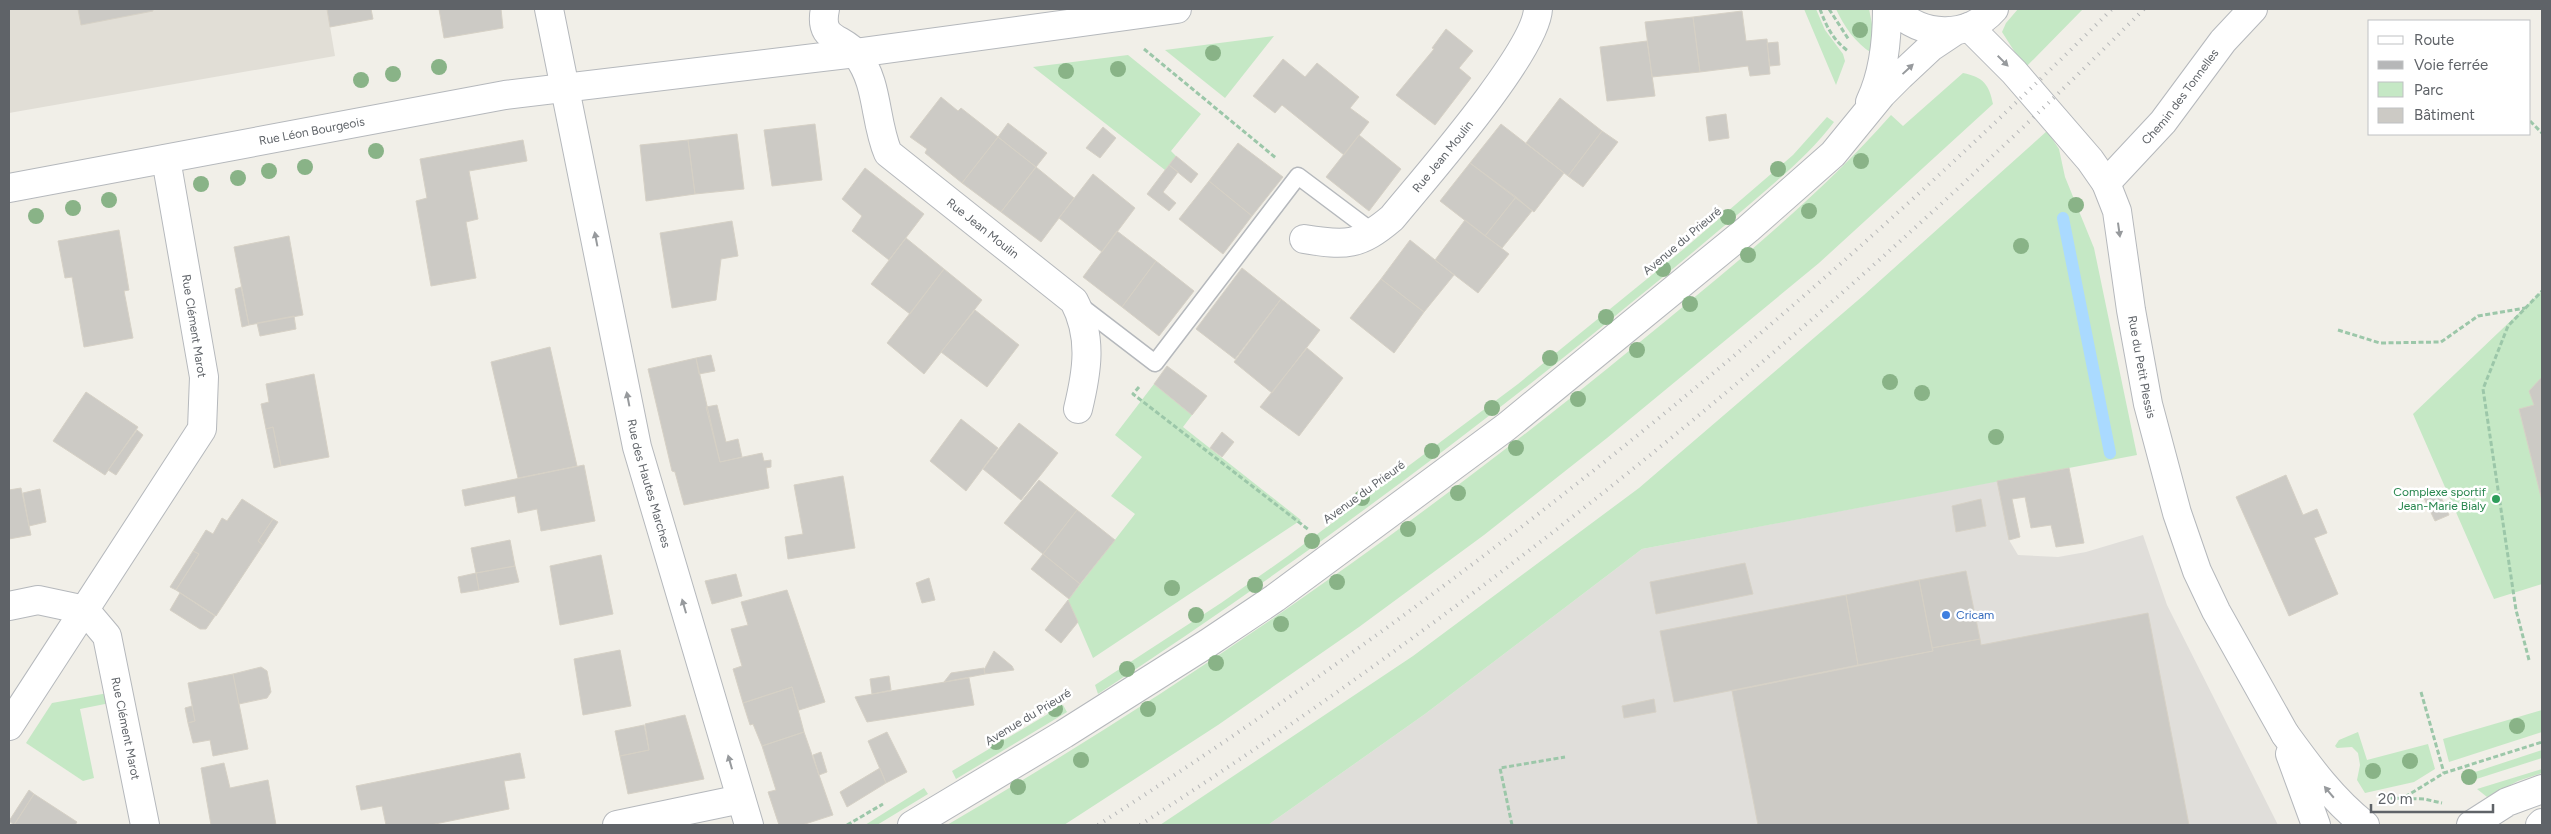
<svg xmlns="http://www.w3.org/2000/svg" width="2551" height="834" font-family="Figtree,sans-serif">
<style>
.industrial{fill:#e0deda}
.education{fill:#e1ded6}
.green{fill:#c5e8c5}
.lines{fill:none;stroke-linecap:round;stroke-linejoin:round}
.stream{stroke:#aadaff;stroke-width:12}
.building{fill:#cccac5;stroke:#d6d1c6}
.service-casing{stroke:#b5b8bc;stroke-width:19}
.minor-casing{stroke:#b5b8bc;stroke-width:30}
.tertiary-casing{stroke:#b5b8bc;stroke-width:30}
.path{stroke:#9cc7a9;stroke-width:3;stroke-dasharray:5 2.5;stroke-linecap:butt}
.service{stroke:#fff;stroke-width:16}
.minor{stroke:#fff;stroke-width:28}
.tertiary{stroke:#fff;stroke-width:28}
.rail{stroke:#b6b7b8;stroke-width:4;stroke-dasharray:1 6;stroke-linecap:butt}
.tree{fill:#89b387}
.oneway{fill:#979a9d}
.leisure-dot{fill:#2e9e5b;stroke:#fff;stroke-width:2}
.shop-dot{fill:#3f7fe0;stroke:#fff;stroke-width:2}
.labels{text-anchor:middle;stroke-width:5;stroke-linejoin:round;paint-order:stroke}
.street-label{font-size:12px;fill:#5f6368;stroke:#fff}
.leisure-label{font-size:12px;fill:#27864d;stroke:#fff;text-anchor:end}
.shop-label{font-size:12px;fill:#366cbe;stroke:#fff;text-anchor:start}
</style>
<rect width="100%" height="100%" fill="#f1efe8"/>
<path class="industrial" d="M1997,481L2009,540L2018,555L2058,557L2086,552L2143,535L2167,605L2278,825H1268L1425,714L1642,549Z"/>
<path class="education" d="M9,9H327L335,56L9,113Z"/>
<path class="green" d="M1804,9H1816L1825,30L1843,54L1845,61L1836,85Z
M1836,9H1869L1873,29L1872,53C1856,44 1843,25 1836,9Z
M2018,9H2083L2025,68L2002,32L2006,23Z
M1274,36L1225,98L1165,50Z
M1128,55L1201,114L1171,151L1176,156L1165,170L1033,67Z
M1963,73C1983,77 1989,84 1993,104L1819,263L1607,438L1484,535L1359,627L1218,725L1064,825H947C1189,684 1418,524 1635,346C1724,273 1815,201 1891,115L1903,126Z
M1827,117L1834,122C1810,154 1780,178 1750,204C1711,237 1671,271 1631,303C1460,443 1283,573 1098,694L1095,685L1221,603L1288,556L1518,384L1685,248L1793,155Z
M2047,131L2059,149L2065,177L2094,248L2137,455L1642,549L1425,714L1268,825H1160L1413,656L1639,488L1864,295Z
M2542,291V584L2494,599L2413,414Z
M1154,384L1192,415L1183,427L1301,520L1093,658L1068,600L1135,514L1111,496L1142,457L1115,435Z
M108,693L110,703L80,709L94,778L83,781L26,743L52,703Z
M1063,705L1067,712L956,779L952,771Z
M2542,710V732L2449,762L2443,739Z
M2358,732L2367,760L2428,744L2435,769L2414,782L2365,793L2357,780L2360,765L2358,753L2352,747L2337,748L2335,746L2339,740Z
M2542,750V758L2464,783L2463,776Z
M2542,769V773L2518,781L2487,797L2477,789Z
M924,788L928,794L877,825H865Z"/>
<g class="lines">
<path class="stream" d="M2063,218L2110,453"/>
</g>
<path class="building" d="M78,9H153V11L81,25Z
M327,9H371L373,19L330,27Z
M439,9H501L503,28L444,38Z
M1742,11L1746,41L1767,39L1770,74L1750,76L1748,66L1700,72L1693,17Z
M1693,17L1700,72L1652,77L1645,22Z
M1446,29L1473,51L1459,68L1471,78L1435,125L1396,95L1434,49L1432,48Z
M1647,41L1655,96L1607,101L1600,47Z
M1778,42L1780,65L1770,66L1767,43Z
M1283,59L1305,77L1317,63L1359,97L1350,108L1369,122L1344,155L1282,105L1275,113L1253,96Z
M941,97L958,111L961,108L998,137L962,183L925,153L927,149L910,137Z
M1560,98L1602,131L1568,176L1526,143Z
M1726,114L1729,138L1709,141L1706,117Z
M1008,123L1047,153L1036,167L998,137Z
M815,124L822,180L772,186L764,130Z
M1501,124L1564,173L1534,212L1470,163Z
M1103,127L1116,138L1100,158L1086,148Z
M1602,131L1618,142L1583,187L1568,176Z
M737,134L744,189L695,194L688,140Z
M1359,135L1401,169L1369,211L1326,177Z
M998,137L1036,167L1001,212L962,183Z
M523,140L527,161L469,171L478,219L466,222L476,278L431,286L416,201L427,198L420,159Z
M688,140L695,194L646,201L640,145Z
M1238,143L1283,177L1252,216L1209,181Z
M1176,156L1198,174L1191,183L1169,165Z
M1470,163L1516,197L1485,236L1440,201Z
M1169,165L1178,172L1163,192L1176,203L1169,211L1147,194Z
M1036,167L1074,198L1041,242L1001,212Z
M865,168L924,214L889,260L852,231L862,216L842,199Z
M1093,174L1135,208L1102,252L1059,218Z
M1209,181L1252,216L1223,254L1179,219Z
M1516,197L1532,211L1502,248L1485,236Z
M1465,220L1509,254L1478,293L1435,260Z
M732,221L738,256L721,259L716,300L672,308L660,233Z
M119,230L129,290L124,291L133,338L84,347L72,277L65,278L58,241Z
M1117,231L1156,261L1122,307L1083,277Z
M289,236L303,315L249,325L234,247Z
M906,238L944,269L910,314L871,284Z
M1410,240L1454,275L1424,312L1381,279Z
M1156,261L1194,291L1159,336L1122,307Z
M1242,268L1281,299L1235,359L1196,329Z
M944,269L982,300L924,374L887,343Z
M1381,279L1424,312L1394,353L1350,318Z
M241,287L249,325L242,327L235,289Z
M1281,299L1320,330L1272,393L1234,362Z
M975,310L1019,345L987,387L941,352Z
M294,316L296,329L260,336L257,323Z
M550,347L577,466L518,478L491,362Z
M1307,348L1343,378L1299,436L1260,407Z
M711,355L715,371L699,374L696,358Z
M696,358L720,462L762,453L764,461L771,460V467L766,468L769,488L684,505L675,472L672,471L648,369Z
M1167,366L1207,396L1192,415L1154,384Z
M314,374L329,457L281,466L273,427L266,429L261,404L269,402L266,384Z
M2542,377V501L2519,409L2534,405L2529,391Z
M86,392L138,427L105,475L53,441Z
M717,405L726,442L738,439L742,457L720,462L706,407Z
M961,419L998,448L966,491L930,461Z
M1019,423L1058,453L1021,500L983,469Z
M273,427L281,466L274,468L266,429Z
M137,430L143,435L116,475L108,470Z
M1222,432L1234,442L1222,457L1210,448Z
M584,465L595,521L541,531L537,509L518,513L515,496L465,506L462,490Z
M2069,468L2084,543L2056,547L2051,525L2031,528L2025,497L2012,499L2020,537L2009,540L1997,481Z
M2286,475L2303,515L2317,509L2327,533L2314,538L2338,594L2289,616L2236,497Z
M843,476L855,548L788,559L785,537L803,534L794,485Z
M1039,480L1077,510L1043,554L1004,523Z
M21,488L31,535L9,539V490Z
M2437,488L2449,515L2435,521L2422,494Z
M40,489L46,522L29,526L23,493Z
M242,499L273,519L258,541L263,545L216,616L176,590L199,554L193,551L206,530L213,534L222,518L227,521Z
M1981,499L1986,526L1956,532L1952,506Z
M1077,510L1115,540L1080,584L1043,554Z
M273,519L278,522L263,545L258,541Z
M510,540L515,566L476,573L471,548Z
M193,551L199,554L176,590L170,587Z
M1043,554L1080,584L1069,599L1031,569Z
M601,555L613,614L560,625L550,566Z
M1745,563L1753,594L1656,614L1650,582Z
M515,566L519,582L479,590L476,573Z
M1966,571L1980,639L1932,648L1919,580Z
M476,573L479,590L461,593L458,577Z
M736,574L742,596L712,604L705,581Z
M929,578L935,600L922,603L916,583Z
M1919,580L1933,651L1858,665L1846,595Z
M787,590L825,702L799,710L792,687L743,703L733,669L742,666L731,629L748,625L741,602Z
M180,593L215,616L206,629H200L170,610Z
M1846,595L1858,665L1674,702L1660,631Z
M1068,600L1078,622L1061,643L1045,630Z
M2148,613L2189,825H1758L1732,691L1933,651L1932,648L1980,639L1981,645Z
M620,650L631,706L583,715L574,659Z
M994,651L1012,666L1014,670L985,674L984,670Z
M261,667L267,671L271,692L267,698L239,704L233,674Z
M984,668L985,674L944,682L951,673Z
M233,674L248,749L213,756L210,740L193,743L188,723L195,721L188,683Z
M889,676L891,690L872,694L870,679Z
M969,678L974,705L867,722L855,697Z
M792,687L804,732L762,746L753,724L750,725L743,703Z
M1654,699L1656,712L1624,718L1622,706Z
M192,706L195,721L188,723L185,708Z
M685,715L704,779L628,794L620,756L649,750L645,724Z
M644,725L649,750L620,756L615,731Z
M804,732L833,815L802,825H779L768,792L776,790L762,746Z
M887,732L907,772L886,783L868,741Z
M821,752L827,772L819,775L813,755Z
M520,753L525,778L504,781L509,809L430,825H386L382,806L361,810L356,786Z
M224,763L230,788L268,780L276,825H211L201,768Z
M880,768L886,783L847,807L840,792Z
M29,790L34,794L14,825L9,821Z
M34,794L77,822L75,825H14Z"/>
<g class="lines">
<g class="service-casing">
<path id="service" d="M1078,304L1155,363L1298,176L1374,233"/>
</g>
<g class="minor-casing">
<g id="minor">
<path id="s1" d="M549,9L637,447L749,825"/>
<path id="s2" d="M825,9C818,42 843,36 857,55C879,84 874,120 888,153L1074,301C1093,337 1087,372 1078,409"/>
<path id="s3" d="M1969,27L2014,72L2090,160L2106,183L2117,211L2131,310L2148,404L2177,513L2197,571L2216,611L2285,734"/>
<path id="s4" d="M2106,183L2163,122L2223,41L2253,9"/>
<path id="s5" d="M9,188L505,95L856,53L1177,9"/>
<path id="s6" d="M1304,239C1346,246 1359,246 1392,218C1423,180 1536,52 1538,9"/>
<path id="s7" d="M9,606L38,600L85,610L107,636L145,825"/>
<path d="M9,726L202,429L204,377L166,159"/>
<path d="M617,825L741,799"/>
</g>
</g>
<g class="tertiary-casing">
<path id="tertiary" d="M1894,9C1921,37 1967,40 1994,9
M1870,102C1884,73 1887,41 1887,9
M2285,734C2309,767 2332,799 2365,825
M2290,754L2316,825
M912,825L1064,734L1208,643L1275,598L1506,427L1748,229L1833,154L1882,94L1900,76L1931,47L1955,31
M2471,825L2507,802L2542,789
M2540,825L2542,823"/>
</g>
<path class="path" d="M1820,9C1826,26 1833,40 1848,51
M1829,9L1849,40
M1144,49L1276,158
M2530,121L2542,133
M2338,330L2380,343L2441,342L2478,316L2525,308
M1139,387L1133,394L1309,530
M2529,660L2516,610L2483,389L2508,326L2542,291
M2421,692L2444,773
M2405,797L2444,773L2542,742
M2389,798L2424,799L2442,803
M847,825L883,804
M1512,825L1500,768L1565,757"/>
<use href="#service" class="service"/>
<use href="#minor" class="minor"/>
<use href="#tertiary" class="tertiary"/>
<path class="rail" d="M1098,825C1464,590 1804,316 2112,9
M1140,825C1503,591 1839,315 2144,9"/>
</g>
<g class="tree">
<circle cx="1860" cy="30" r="8"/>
<circle cx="1213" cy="53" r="8"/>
<circle cx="439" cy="67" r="8"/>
<circle cx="1118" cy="69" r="8"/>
<circle cx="1066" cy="71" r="8"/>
<circle cx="393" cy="74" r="8"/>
<circle cx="361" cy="80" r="8"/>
<circle cx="376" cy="151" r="8"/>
<circle cx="1861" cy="161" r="8"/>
<circle cx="305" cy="167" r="8"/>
<circle cx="1778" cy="169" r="8"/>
<circle cx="269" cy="171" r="8"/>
<circle cx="238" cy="178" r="8"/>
<circle cx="201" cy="184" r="8"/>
<circle cx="109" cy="200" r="8"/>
<circle cx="2076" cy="205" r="8"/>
<circle cx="73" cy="208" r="8"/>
<circle cx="1809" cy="211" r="8"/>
<circle cx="36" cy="216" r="8"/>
<circle cx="1728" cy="217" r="8"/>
<circle cx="2021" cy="246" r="8"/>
<circle cx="1748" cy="255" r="8"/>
<circle cx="1663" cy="269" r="8"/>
<circle cx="1690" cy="304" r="8"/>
<circle cx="1606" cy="317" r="8"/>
<circle cx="1637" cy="350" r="8"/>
<circle cx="1550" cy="358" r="8"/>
<circle cx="1890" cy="382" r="8"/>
<circle cx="1922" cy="393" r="8"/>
<circle cx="1578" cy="399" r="8"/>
<circle cx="1492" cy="408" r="8"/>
<circle cx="1996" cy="437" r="8"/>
<circle cx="1516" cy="448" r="8"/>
<circle cx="1432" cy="451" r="8"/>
<circle cx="1458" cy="493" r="8"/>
<circle cx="1362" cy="498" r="8"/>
<circle cx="1408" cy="529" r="8"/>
<circle cx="1312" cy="541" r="8"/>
<circle cx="1337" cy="582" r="8"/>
<circle cx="1255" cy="585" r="8"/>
<circle cx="1172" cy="588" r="8"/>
<circle cx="1196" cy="615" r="8"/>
<circle cx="1281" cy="624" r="8"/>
<circle cx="1216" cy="663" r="8"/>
<circle cx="1127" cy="669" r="8"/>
<circle cx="1055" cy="709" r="8"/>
<circle cx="1148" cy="709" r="8"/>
<circle cx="2517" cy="726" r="8"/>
<circle cx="996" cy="742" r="8"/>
<circle cx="1081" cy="760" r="8"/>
<circle cx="2410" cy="761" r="8"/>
<circle cx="2373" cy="771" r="8"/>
<circle cx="2469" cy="777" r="8"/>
<circle cx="1018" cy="787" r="8"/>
</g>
<defs><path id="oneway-solid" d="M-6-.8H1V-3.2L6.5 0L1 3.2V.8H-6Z" transform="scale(1.25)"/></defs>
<g class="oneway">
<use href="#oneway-solid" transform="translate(2003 61) rotate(45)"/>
<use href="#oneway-solid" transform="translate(1908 69) rotate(-43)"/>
<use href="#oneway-solid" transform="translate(2119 230) rotate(82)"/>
<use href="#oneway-solid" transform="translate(596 239) rotate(-101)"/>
<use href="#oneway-solid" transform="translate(628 399) rotate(-101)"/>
<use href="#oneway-solid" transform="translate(684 606) rotate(-106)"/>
<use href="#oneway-solid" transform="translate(730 762) rotate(-106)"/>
<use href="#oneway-solid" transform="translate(2329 792) rotate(-130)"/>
</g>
<circle class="leisure-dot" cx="2496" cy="499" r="5"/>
<circle class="shop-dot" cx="1946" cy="615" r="5"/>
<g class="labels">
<g class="street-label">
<text dy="4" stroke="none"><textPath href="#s4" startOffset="114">Chemin des Tonnelles</textPath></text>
<text dy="4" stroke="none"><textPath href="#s5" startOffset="308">Rue Léon Bourgeois</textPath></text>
<text dy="4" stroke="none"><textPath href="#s6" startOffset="175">Rue Jean Moulin</textPath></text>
<text dy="4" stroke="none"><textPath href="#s2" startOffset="286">Rue Jean Moulin</textPath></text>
<text transform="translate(1682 241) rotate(-40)" y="4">Avenue du Prieuré</text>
<text transform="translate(194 326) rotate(81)" y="4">Rue Clément Marot</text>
<text dy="4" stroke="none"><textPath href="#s3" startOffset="396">Rue du Petit Plessis</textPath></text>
<text dy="4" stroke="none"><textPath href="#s1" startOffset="485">Rue des Hautes Marches</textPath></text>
<text transform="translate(1364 492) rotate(-36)" y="4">Avenue du Prieuré</text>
<text transform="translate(1028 717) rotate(-31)" y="4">Avenue du Prieuré</text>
<text dy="4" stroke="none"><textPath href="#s7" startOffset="206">Rue Clément Marot</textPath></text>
</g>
<g class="leisure-label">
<text x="2486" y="496">Complexe sportif<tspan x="2486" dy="14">Jean-Marie Bialy</tspan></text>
</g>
<g class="shop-label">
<text x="1956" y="619">Cricam</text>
</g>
</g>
<rect width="2551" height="834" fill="none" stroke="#5f6368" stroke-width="20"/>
<rect x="2368" y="20" width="162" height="115" fill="#ffffff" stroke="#bfc1c3"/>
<rect x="2378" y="36" width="25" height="8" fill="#ffffff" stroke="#bfc1c3"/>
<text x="2414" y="45" font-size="15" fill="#5f6368">Route</text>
<rect x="2378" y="61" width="25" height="8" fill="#b6b7b8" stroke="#bfc1c3"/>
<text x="2414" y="70" font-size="15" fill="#5f6368">Voie ferrée</text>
<rect x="2378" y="82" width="25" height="15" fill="#c5e8c5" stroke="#bfc1c3"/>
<text x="2414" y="95" font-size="15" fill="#5f6368">Parc</text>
<rect x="2378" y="108" width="25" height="15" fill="#cccac5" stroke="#bfc1c3"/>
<text x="2414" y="120" font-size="15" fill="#5f6368">Bâtiment</text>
<path d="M2371 804v8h122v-8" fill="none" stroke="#5f6368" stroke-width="2.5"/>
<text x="2378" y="804" font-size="15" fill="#5f6368" stroke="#ffffff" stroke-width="4" paint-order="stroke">20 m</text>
</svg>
